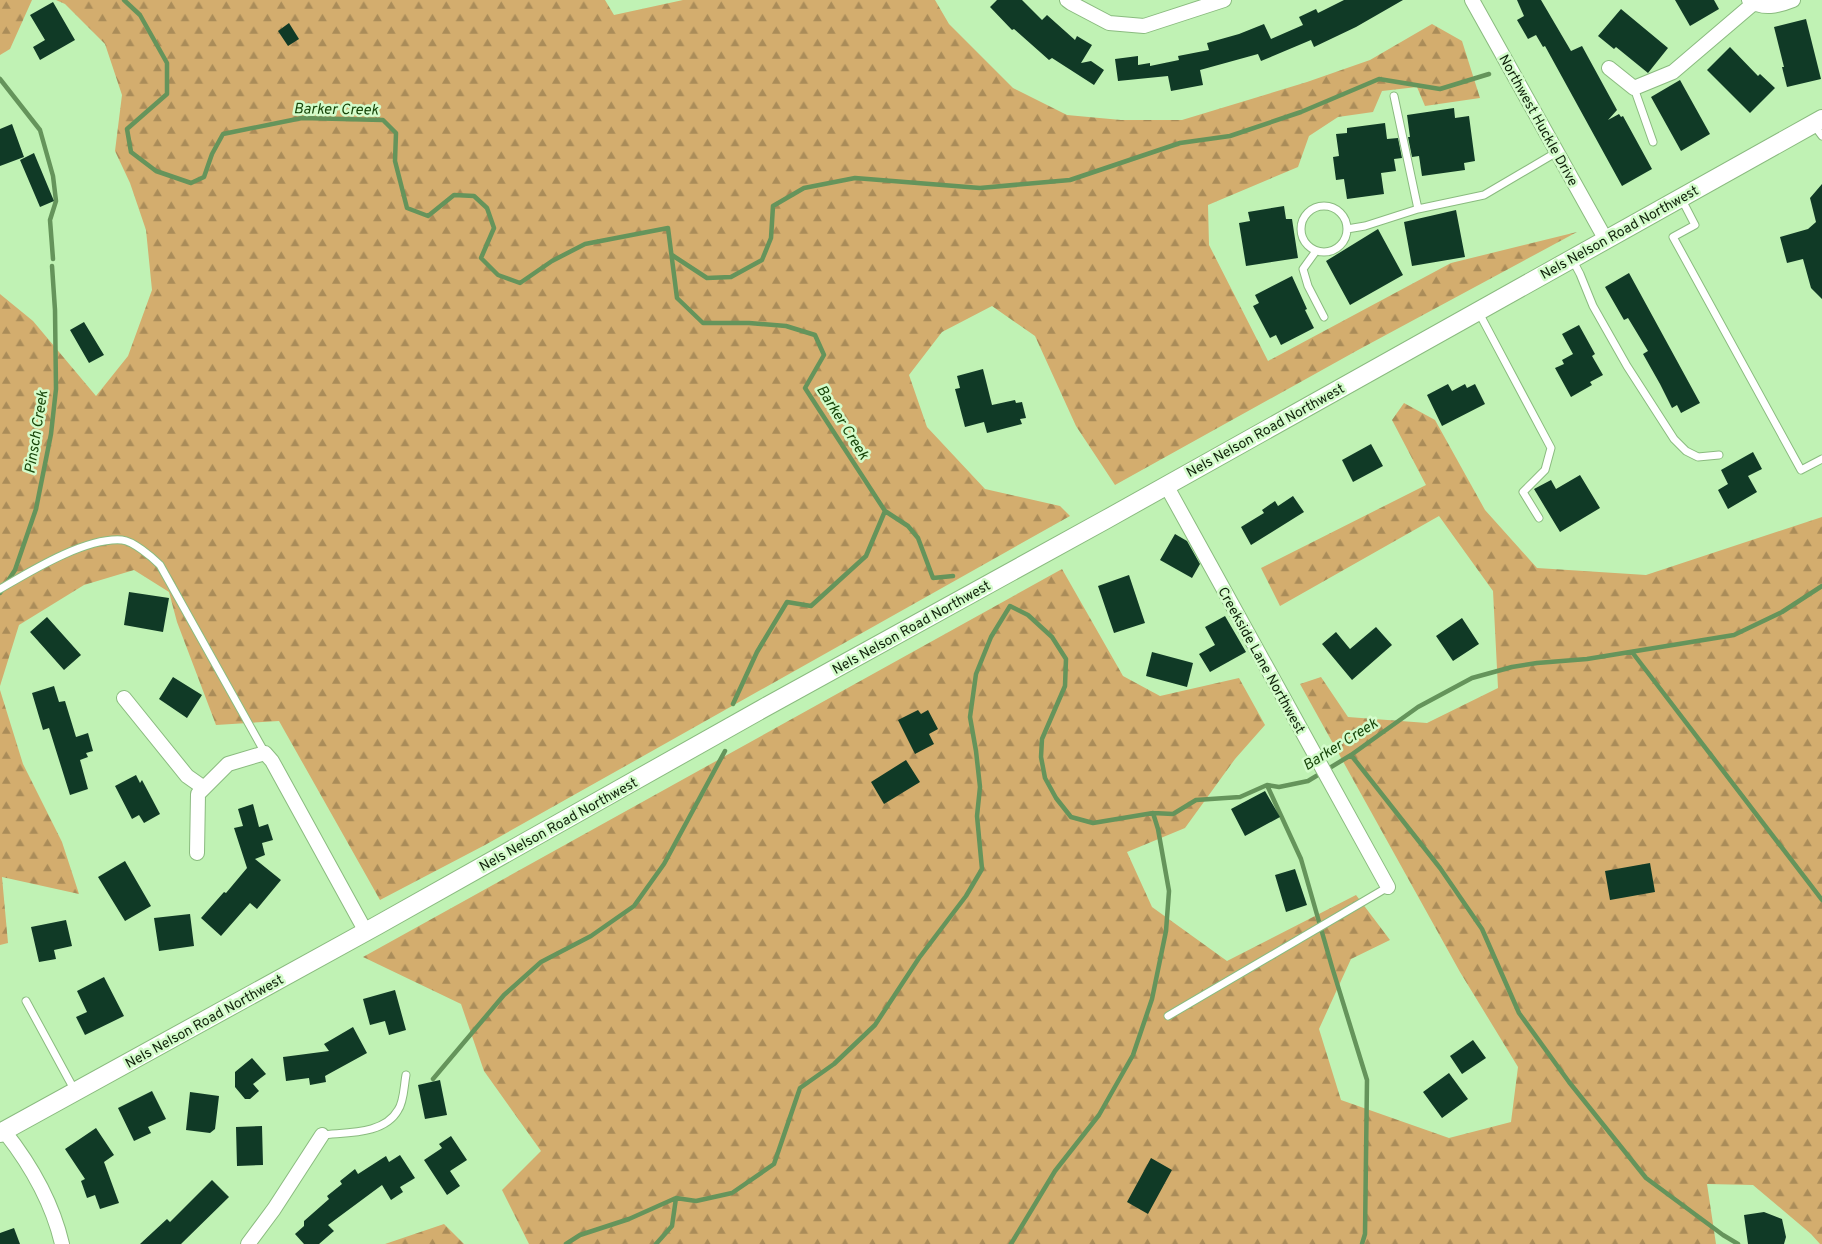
<svg xmlns="http://www.w3.org/2000/svg" width="1822" height="1244" font-family="Overpass,sans-serif">
<style>
.forest{fill:url(#forest-firs)}
.lines{fill:none;stroke-linecap:round;stroke-linejoin:round}
.stream{stroke:#65945b;stroke-width:4.5}
.building{fill:#103a26}
.service-casing{stroke:#8abb7f;stroke-width:9}
.minor-casing{stroke:#8abb7f;stroke-width:16}
.tertiary-casing{stroke:#8abb7f;stroke-width:20}
.service{stroke:#fff;stroke-width:7}
.minor{stroke:#fff;stroke-width:14}
.tertiary{stroke:#fff;stroke-width:18}
.labels{text-anchor:middle;stroke-width:5;stroke-linejoin:round;paint-order:stroke}
.street-label{font-size:14px;fill:#0f210a;stroke:#d4fccb}
.water-label{font-size:15px;font-style:italic;fill:#18460a;stroke:#d4fccb}
</style>
<defs>
<pattern id="forest-firs" width="22" height="20" patternUnits="userSpaceOnUse" patternTransform="scale(1.25)"><rect width="22" height="20" fill="#d3ad6e"/><path d="M5 1l3.5 6h-7zM16 11l3.5 6h-7z" fill="#aa8c59"/></pattern>
</defs>
<rect width="100%" height="100%" fill="#c0f2b4"/>
<path class="forest" d="M0,0H32L10,49L0,55Z
M56,0H605L614,15L683,0H935L949,24L1013,88L1067,115L1121,120H1182L1307,82L1370,60L1432,24L1462,41L1480,98L1425,106L1417,87L1382,91L1373,112L1338,117L1309,136L1298,167L1208,205L1209,245L1268,361L1451,263L1577,232L1358,350L1115,485L1076,426L1035,336L992,306L942,332L909,375L927,427L985,489L1060,506L1070,516L485,845L380,900L279,721L216,725L177,622L169,592L134,570L84,585L19,625L0,686V294L33,321L96,396L128,356L152,290L146,230L130,183L115,151L122,95L105,44L65,4Z
M1404,403L1435,420L1485,510L1537,568L1646,575L1822,517V1244H1820L1811,1234L1753,1185L1707,1184L1716,1244H529L502,1190L541,1151L484,1071L461,1004L363,957L1062,569L1123,676L1160,696L1239,678L1265,725L1235,759L1185,828L1127,852L1152,907L1227,961L1356,895L1390,940L1351,959L1319,1029L1341,1100L1449,1138L1511,1122L1518,1067L1460,972L1300,684L1321,677L1348,717L1427,723L1498,688L1493,591L1439,516L1280,606L1261,568L1426,485L1392,420Z
M0,690L23,764L62,842L79,894L2,877L8,943L0,945Z
M444,1224L464,1244H385Z"/>
<g class="lines">
<path class="stream" d="M124,0L140,15L167,63V94L127,129L131,152L156,171L191,183L204,177L212,154L223,134L302,118L383,120L396,133L395,161L407,208L428,216L454,195L474,196L487,208L494,228L481,258L498,275L520,283L552,261L585,244L668,228L677,298L703,323H749L786,326L815,335L824,355L805,388L885,511L908,526L918,538L933,578L953,576
M0,79L40,130L53,176L56,201L50,220L53,259
M672,255L707,278L731,277L762,260L771,238L773,206L804,188L855,178L980,188L1070,180L1180,143L1230,136L1301,112L1379,79L1440,89L1489,74
M0,593L15,570L36,509L51,434L56,389L55,310L52,266
M1632,652L1822,900
M733,704L757,652L787,602L811,606L866,556L885,511
M1351,755L1440,868L1482,929L1519,1013L1569,1082L1646,1178L1723,1235L1738,1244
M1267,785L1301,859L1332,967L1367,1080L1365,1234L1362,1244
M433,1079L504,995L541,962L591,936L634,906L664,864L725,751
M566,1244L580,1235L629,1219L676,1198L696,1201L732,1193L774,1164L800,1088L834,1064L875,1025L919,958L966,896L982,869L977,816L980,787L976,751L970,717L976,674L991,637L1010,606L1028,615L1052,637L1066,659L1065,686L1042,739L1041,757L1045,778L1056,798L1071,817L1093,823L1153,813L1173,814L1196,800L1240,797L1267,785L1279,787L1308,781L1351,755L1418,707L1472,678L1512,667L1537,663L1587,659L1734,635L1782,612L1822,586
M656,1244L672,1226L676,1198
M1011,1244L1055,1171L1099,1115L1133,1055L1152,999L1166,931L1169,891L1158,829L1153,813"/>
</g>
<path class="building" d="M997,0H1022L1042,20L1047,15L1075,40L1077,36L1092,45L1081,63L1091,61L1104,70L1094,85L1052,58L1049,60L1014,29L1012,30L990,7Z
M1344,0H1403L1356,27L1314,47L1311,40L1261,61L1258,54L1200,70L1203,85L1171,91L1168,76L1118,81L1115,59L1138,56V65L1150,63V66L1179,60L1178,56L1209,50L1207,43L1239,34L1264,24L1271,39L1303,25L1299,17L1316,9L1318,13Z
M1517,0H1541L1571,51L1582,46L1617,110L1608,120L1619,114L1621,117L1623,116L1652,169L1622,186L1545,46L1543,47L1536,35L1528,39L1517,20L1524,16Z
M1675,0H1714L1719,9L1690,26Z
M53,2L75,40L40,60L33,47L45,40L30,15Z
M1621,9L1668,48L1648,73L1616,47L1614,49L1598,36Z
M1806,19L1821,79L1787,87L1782,67H1784L1774,27Z
M289,23L299,39L288,46L278,31Z
M1730,47L1758,76L1760,74L1775,88L1750,113L1707,70Z
M1680,80L1710,134L1681,151L1651,97Z
M1454,108L1455,118L1469,116L1475,161L1464,163L1465,170L1422,176L1419,156L1412,157L1408,137H1410L1407,115Z
M1385,123L1387,139L1398,138L1402,158L1394,159L1396,171L1381,173L1384,194L1347,199L1344,179L1336,180L1333,157L1339,156L1336,134L1347,133V128Z
M12,124L24,157L0,166V129Z
M34,153L54,201L40,207L20,160Z
M1822,184V299L1811,288L1803,259L1787,263L1780,237L1808,229L1816,222L1810,198Z
M1284,206L1286,219H1292L1298,258L1246,266L1239,223L1250,221L1248,212Z
M1456,210L1465,257L1412,266L1404,222Z
M1378,229L1403,275L1350,305L1326,261Z
M1629,273L1700,403L1681,413L1677,405L1672,408L1660,384L1643,354L1648,351L1628,318L1624,320L1605,287Z
M1292,276L1307,309L1305,310L1314,328L1281,345L1276,335L1270,338L1253,306L1259,303L1255,295Z
M84,322L104,355L89,363L70,330Z
M1579,325L1595,354L1592,356L1603,375L1590,382L1592,385L1571,397L1555,368L1564,364L1562,360L1573,354L1562,334Z
M983,369L992,405L1015,400L1016,403L1022,402L1026,418L1020,419L1022,424L987,433L984,422L965,427L955,389L960,388L957,376Z
M1448,384L1452,391L1465,384L1467,388L1475,384L1485,404L1442,426L1427,395Z
M1371,444L1383,466L1353,482L1342,460Z
M1753,452L1762,469L1748,476L1757,492L1728,509L1718,490L1728,484L1721,470Z
M1580,475L1600,508L1560,532L1534,489L1551,480L1556,489Z
M1293,496L1304,512L1251,545L1241,527L1264,513L1262,510L1275,501L1278,506Z
M1175,534L1187,541L1200,564L1192,578L1160,560Z
M1129,575L1145,623L1114,633L1098,586Z
M129,592L169,598L163,632L124,625Z
M1225,616L1246,652L1210,672L1199,654L1215,645L1205,627Z
M47,617L81,655L64,670L30,632Z
M1462,618L1479,644L1453,661L1436,636Z
M1376,627L1392,645L1352,680L1322,644L1336,632L1350,649Z
M1152,652L1193,663L1187,687L1146,676Z
M173,677L202,695L187,718L159,699Z
M54,686L59,702L65,701L76,737L88,733L93,751L86,753L88,757L80,760L88,789L70,795L49,728L43,730L32,693Z
M918,710L921,714L928,710L938,729L929,734L934,744L915,754L898,720Z
M906,760L920,782L884,804L871,782Z
M136,775L140,783L142,780L160,814L144,823L139,815L132,819L115,786Z
M1265,791L1280,817L1245,836L1231,809Z
M253,804L259,827L268,824L273,840L262,843L265,855L255,859L281,880L257,909L250,903L221,936L201,918L224,892L226,893L247,868L234,828L243,826L238,809Z
M125,861L151,906L125,921L98,877Z
M1650,863L1655,892L1610,900L1605,871Z
M1295,869L1307,905L1286,912L1275,875Z
M190,914L194,946L159,951L154,918Z
M66,920L72,946L54,950L56,959L39,962L31,927Z
M104,977L124,1016L85,1035L76,1017L87,1012L77,991Z
M395,990L406,1030L389,1035L385,1021L370,1025L363,999Z
M353,1027L367,1053L325,1076L326,1082L310,1085L309,1078L286,1081L283,1057L329,1051L324,1044Z
M1473,1040L1486,1058L1462,1074L1450,1056Z
M252,1058L266,1074L253,1084L259,1091L250,1099H245L235,1087V1072Z
M1449,1073L1468,1099L1442,1118L1423,1092Z
M440,1080L447,1115L425,1119L418,1085Z
M152,1091L166,1119L148,1127L151,1133L134,1141L118,1108Z
M190,1092L219,1096L215,1129L210,1133L186,1130Z
M262,1126L263,1165L237,1166L236,1127Z
M96,1128L114,1155L104,1162L119,1203L100,1209L95,1195L87,1198L81,1181L85,1179L65,1149Z
M451,1136L467,1160L450,1171L460,1186L447,1195L424,1160L442,1148L439,1144Z
M400,1155L415,1178L400,1187L403,1192L391,1200L382,1185L328,1225L334,1231L319,1244H304L295,1234L304,1226V1221L329,1199L327,1196L342,1184L340,1181L355,1169L358,1174L386,1156L389,1162Z
M1151,1158L1172,1170L1148,1214L1127,1202Z
M212,1180L229,1197L181,1244H140L167,1219L170,1222Z
M1764,1212L1782,1219L1786,1237L1784,1244H1748L1744,1215Z
M14,1228L20,1244H0V1233Z"/>
<g class="lines">
<g class="service-casing">
<path id="service" d="M1634,88L1653,142
M1394,96L1418,209
M1813,124L1822,136
M1681,198L1695,225L1673,237L1801,470L1822,459
M1301 229a23 23 0 1 1 46 0a23 23 0 1 1-46 0Z
M1347,229L1365,226L1418,209L1484,195L1557,152
M1316,251L1303,269L1308,286L1324,317
M1572,259L1580,274L1593,306L1627,366L1674,439L1686,451L1698,457L1719,455
M1478,311L1551,448L1545,470L1523,492L1539,518
M0,589C31,571 86,537 122,540C133,541 152,557 160,565L265,753
M26,1001L75,1091
M1168,1016L1388,887
M322,1135C346,1132 384,1135 398,1110C404,1102 404,1085 406,1075"/>
</g>
<g class="minor-casing">
<path id="minor" d="M1067,0L1071,3L1109,23L1144,26L1224,0
M1472,0L1606,240
M1749,0C1763,10 1778,6 1793,0
M1609,68L1634,88L1673,72L1754,3
M1166,485L1388,887
M124,698L187,776L204,788L228,764L265,753L272,761L366,932
M197,853L198,794L204,788
M4,1131C31,1165 52,1201 62,1244
M248,1244L274,1209L322,1135"/>
</g>
<g class="tertiary-casing">
<path id="tertiary" d="M0,1133L378,925L762,709L1105,520L1822,119"/>
</g>
<use href="#service" class="service"/>
<use href="#minor" class="minor"/>
<use href="#tertiary" class="tertiary"/>
</g>
<g class="labels">
<g class="street-label">
<text transform="translate(1539 120) rotate(61)" y="5">Northwest Huckle Drive</text>
<text transform="translate(1619 232) rotate(-29)" y="5">Nels Nelson Road Northwest</text>
<text transform="translate(1265 430) rotate(-29)" y="5">Nels Nelson Road Northwest</text>
<text transform="translate(911 627) rotate(-29)" y="5">Nels Nelson Road Northwest</text>
<text transform="translate(1262 660) rotate(61)" y="5">Creekside Lane Northwest</text>
<text transform="translate(558 824) rotate(-29)" y="5">Nels Nelson Road Northwest</text>
<text transform="translate(204 1021) rotate(-29)" y="5">Nels Nelson Road Northwest</text>
</g>
<g class="water-label">
<text transform="translate(336 109) rotate(1)" y="5">Barker Creek</text>
<text transform="translate(843 422) rotate(58)" y="5">Barker Creek</text>
<text transform="translate(36 432) rotate(-81)" y="5">Pinsch Creek</text>
<text transform="translate(1340 744) rotate(-32)" y="5">Barker Creek</text>
</g>
</g>
</svg>
